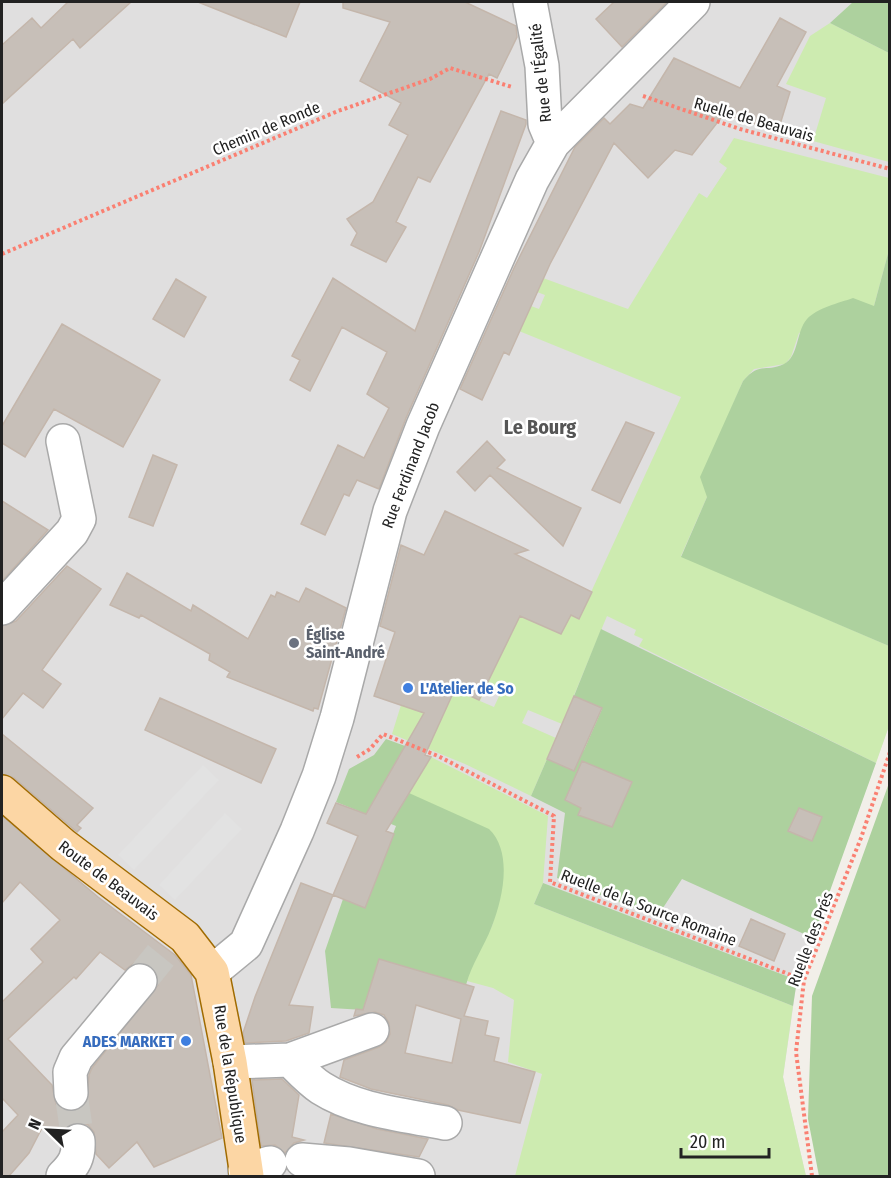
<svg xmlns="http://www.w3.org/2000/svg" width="891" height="1178" font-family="'Fira Sans Condensed',sans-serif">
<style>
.residential{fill:#e0dfdf}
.grass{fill:#cdebb0;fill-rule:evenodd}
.forest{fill:#add19e}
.parking{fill:#e2e2e2}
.building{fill:#c7bfb8;stroke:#c4b6ab;stroke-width:1.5;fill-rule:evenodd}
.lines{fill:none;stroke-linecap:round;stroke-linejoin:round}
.minor-tunnel{stroke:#c8c6c1;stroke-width:33;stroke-dasharray:33 16;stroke-linecap:butt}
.minor-casing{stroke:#a9a9a9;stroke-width:36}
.major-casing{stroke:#a06b00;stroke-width:36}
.path{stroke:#fa8072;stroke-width:4;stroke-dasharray:3 3;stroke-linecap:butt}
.minor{stroke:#fff;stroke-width:33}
.major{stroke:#fcd6a4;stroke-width:33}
.worship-dot{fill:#6b7280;stroke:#fff;stroke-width:2}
.shop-dot{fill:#3f7fe0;stroke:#fff;stroke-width:2}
.labels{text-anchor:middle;stroke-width:5;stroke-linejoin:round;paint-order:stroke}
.street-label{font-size:16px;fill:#222;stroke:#fff}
.worship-label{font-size:16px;font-weight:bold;fill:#5b616d;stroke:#fff;text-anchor:start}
.shop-label{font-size:16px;font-weight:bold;fill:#366cbe;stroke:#fff;text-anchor:start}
.quarter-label{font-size:20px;font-weight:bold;fill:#555;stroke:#fff}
</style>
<rect width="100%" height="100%" fill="#f2efe9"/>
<path class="residential" d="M2,2H889V726L797,980L783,1077L806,1176H2Z"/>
<path class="grass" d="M830,23L889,53V162L813,141L826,98L786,84L810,36Z
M734,138L889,178V250L874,306L799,333L791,357L785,364L754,369L743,381L728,416L707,497L681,556L889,646V726L876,763L639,646L643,639L634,635L636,630L607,616L562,724L528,710L522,723L556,738L531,796L465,764L392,734L401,705L421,707L442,717L471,658L510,636L532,592L580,616L681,397L519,331L531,306L539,309L545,295L537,292L543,278L628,309L699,193L707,198L727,168L719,162ZM487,685L501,692L494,707L480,701Z
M431,757L548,816L543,883L534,904L793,1006L783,1077L806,1176H515L542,1074L508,1062L514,1000L493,988L467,981L470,968L492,926L500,897L409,793Z"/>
<path class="forest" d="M853,2H889V53L830,23Z
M889,250V646L681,557L707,497L700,477L743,381C760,361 765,373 784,364C799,356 796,331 807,319C817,308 839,303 853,298L874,306Z
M601,629L876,763L813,938L682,879L657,917L557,878L565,813L531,796L547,759L566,767L584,750L602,709L574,696Z
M386,739L405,746L383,785L409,793L489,829C513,852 503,898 492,926C484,947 472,963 466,985L364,1010L331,1008L325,951L343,899L365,908L396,826L336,802L349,769L374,755Z
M889,783V1176H819L808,1119L812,996Z
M543,883L797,980L793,1006L534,904Z"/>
<path class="parking" d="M203,765L219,780L134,870L118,855Z
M225,813L242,829L175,900L159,885Z"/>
<path class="building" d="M68,2H131L80,48L73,39L2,104V45L32,18L41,28Z
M198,2H300L286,37Z
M343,2H465L516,26L517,37L497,78L489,74L430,182L418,177L396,222L406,227L386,262L351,245L357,233L347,219L373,202L408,135L389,125L401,103L360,81L390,22L343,8Z
M614,2H667L622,47L596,19Z
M780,18L806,32L777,86L790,92L778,131L724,114L692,155L675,150L648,178L614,143L550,264L509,355L504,352L482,400L460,389L514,268L575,147L604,118L610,124L630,104L643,108L674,58L740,88Z
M501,111L526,120V124L479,252L406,418L379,489L357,480L349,496L344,494L325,535L301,524L338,445L364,458L389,408L367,394L387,352L342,327L310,391L290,380L300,360L292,356L333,278L415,331Z
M176,279L206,297L184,337L153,319Z
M62,324L160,380L123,447L54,409L25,457L2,443V426Z
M626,422L654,433L620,503L592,490Z
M487,441L505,460L497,468L581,508L563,546L490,475L475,491L457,472Z
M153,455L177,465L153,526L129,517Z
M2,501L48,530L2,581Z
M445,511L528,550L515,554L592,592L579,619L571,615L561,634L520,616L479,700L455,689L425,755L431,757L386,831L394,834L365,908L333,895L289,1005L313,1007L309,1033L286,1041L245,1043L243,1033L255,997L301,883L333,895L358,836L327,823L336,803L366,814L424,713L374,696L395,632L380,626L401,545L424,555Z
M67,566L101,589L42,670L61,684L43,708L23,693L2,719V626L16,621Z
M127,573L191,611L193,605L248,639L271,595L275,597L277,592L299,602L306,588L346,608L318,709L314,708L313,711L227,677L230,672L209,660L210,654L141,615L139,618L110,605Z
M574,696L602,708L574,771L547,759Z
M160,698L276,749L261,783L145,730Z
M2,734L93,808L77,825L81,828L77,832L14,778L2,774Z
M582,761L632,782L612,827L578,815L581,808L565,800Z
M799,808L822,817L812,841L788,831Z
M2,816L98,897L175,955L191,975L222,1138L154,1167L137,1142L109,1168L96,1154L94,1132L88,1125L78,1122L68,1125L61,1132L59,1144L42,1128L29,1153L9,1176H2V1132L18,1115L2,1098V1002L43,962L31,949L60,920L20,882L2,903ZM100,952L125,970L134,963L143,962L151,966L158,975V985L92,1068L89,1075L87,1102L81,1109L71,1112L63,1110L56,1104L52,1085L8,1039L74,977L76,979Z
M751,919L785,934L774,961L739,946Z
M379,959L474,987L464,1016L488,1021L485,1035L499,1038L494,1061L535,1072L520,1123L458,1110L448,1105L371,1089L340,1077L344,1060L379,1047L386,1042L390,1034L389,1023L384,1015L375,1012L354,1016L356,1009L363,1010ZM416,1005L461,1019L452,1063L405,1053Z
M282,1079L299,1095L292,1137L304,1140L294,1143L285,1153L275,1145L261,1146L252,1080Z
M331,1114L377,1129L428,1139L419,1157L324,1143Z"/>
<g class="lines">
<path class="minor-tunnel" d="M140,981L166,949
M71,1093L78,1141"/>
<g class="minor-casing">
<path id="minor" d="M530,2L542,66L545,124L553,143
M2,608L72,532L79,519L63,441
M212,972L246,944L297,831L319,776L337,718L390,511L423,426L532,180L553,143L693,2
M290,1060C300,1070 310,1081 321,1088C357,1111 405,1115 445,1123
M230,1062L290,1060L372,1030
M71,1093L70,1072L76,1058L140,981
M302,1160L349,1164L418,1176
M245,1170L270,1163
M63,1176C74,1165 79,1157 78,1141"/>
</g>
<g class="major-casing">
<path id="major" d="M2,792L63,845L185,937L212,972L230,1062L247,1176"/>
</g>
<path class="path" d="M643,96L740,129L890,169
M2,254L338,111L430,79L450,68L512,87
M357,757L370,749L383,734L438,756L554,816L550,882L804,980
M812,1176L796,1052L804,980L861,838L890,752"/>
<use href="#minor" class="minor"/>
<use href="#major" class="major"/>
</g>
<circle class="worship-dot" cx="294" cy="643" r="6"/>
<g class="shop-dot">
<circle cx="408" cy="688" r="6"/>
<circle cx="186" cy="1041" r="6"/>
</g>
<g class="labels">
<g class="street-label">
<text transform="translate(540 73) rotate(-96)" y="6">Rue de l'Égalité</text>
<text transform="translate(754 119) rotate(16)" y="6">Ruelle de Beauvais</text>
<text transform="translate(266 128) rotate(-23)" y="6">Chemin de Ronde</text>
<text transform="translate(410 465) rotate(-69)" y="6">Rue Ferdinand Jacob</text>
<text transform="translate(109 880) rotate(37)" y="6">Route de Beauvais</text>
<text transform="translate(649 907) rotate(21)" y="6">Ruelle de la Source Romaine</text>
<text transform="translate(810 939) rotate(-69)" y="6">Ruelle des Prés</text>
<text transform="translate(231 1074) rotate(81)" y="6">Rue de la République</text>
</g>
<g class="worship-label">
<text x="306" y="640">Église<tspan x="306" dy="18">Saint-André</tspan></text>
</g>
<g class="shop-label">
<text x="420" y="694">L'Atelier de So</text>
<text x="174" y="1047" text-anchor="end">ADES MARKET</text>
</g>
<g class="quarter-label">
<text x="540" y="434">Le Bourg</text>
</g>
</g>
<rect width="891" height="1178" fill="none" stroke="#222222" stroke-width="6"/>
<g transform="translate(48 1130) rotate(294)" stroke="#ffffff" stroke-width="4.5" paint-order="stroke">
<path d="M0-4.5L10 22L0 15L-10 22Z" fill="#222222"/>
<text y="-9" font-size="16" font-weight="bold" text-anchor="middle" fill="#222222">N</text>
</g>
<path d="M681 1148v9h88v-9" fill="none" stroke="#222222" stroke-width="3"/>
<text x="690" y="1148" font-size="18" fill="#222222" stroke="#ffffff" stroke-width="4.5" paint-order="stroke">20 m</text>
</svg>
